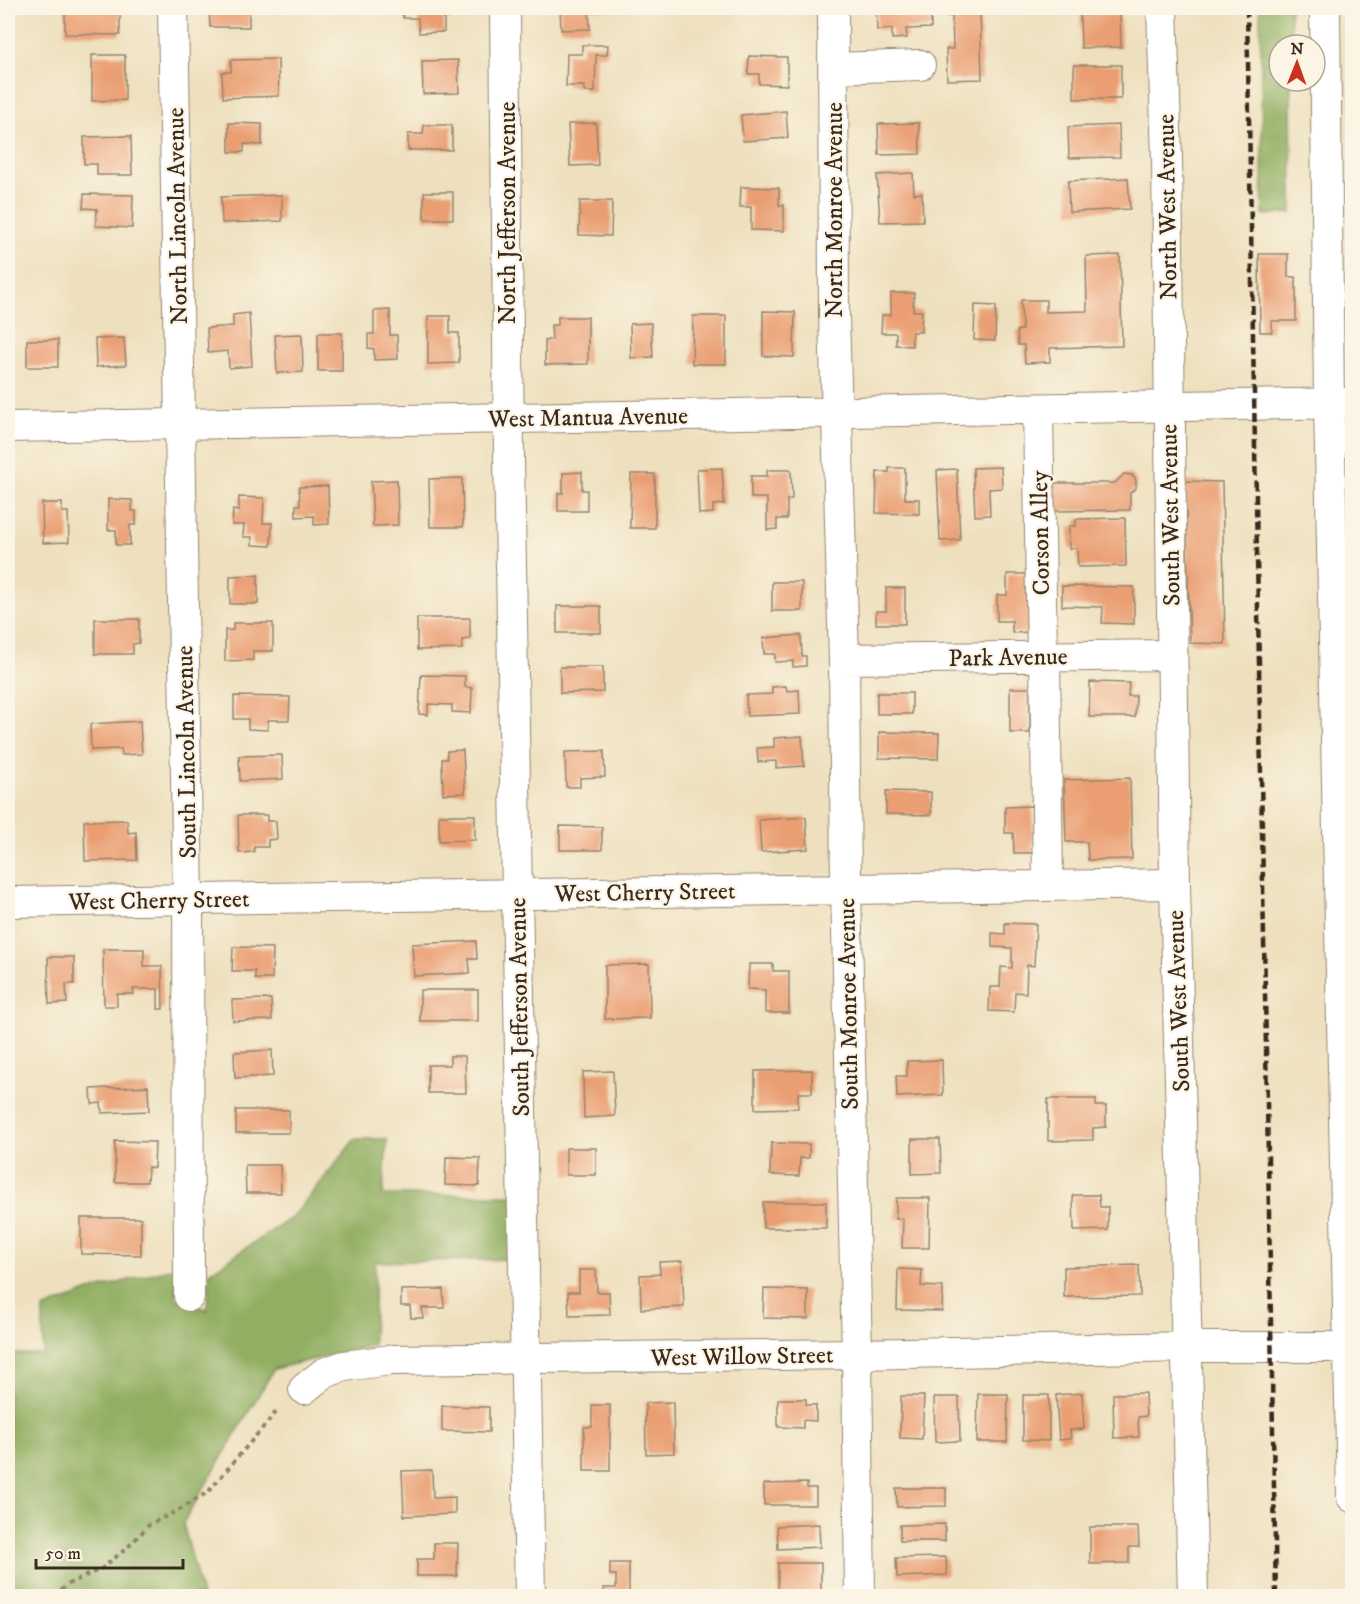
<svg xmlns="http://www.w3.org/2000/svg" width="1360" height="1604" font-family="'IM FELL DW Pica',serif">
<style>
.green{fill:#b7cb6f;stroke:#797a46;stroke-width:1.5}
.forest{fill:#91af62;stroke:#666c40;stroke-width:1.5}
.building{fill:#ea9e72}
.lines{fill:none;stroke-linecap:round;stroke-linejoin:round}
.minor-casing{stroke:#94856e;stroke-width:32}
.path{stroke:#94856e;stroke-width:4;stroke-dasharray:4.5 4.5;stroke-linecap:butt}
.minor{stroke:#fff;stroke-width:30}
.rail{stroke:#3b2a1e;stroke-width:4.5;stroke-dasharray:9 4.5;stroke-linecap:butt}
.labels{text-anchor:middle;stroke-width:4.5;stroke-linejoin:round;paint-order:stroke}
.street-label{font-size:24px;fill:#3b2a1e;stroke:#fcf5e5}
</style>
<rect width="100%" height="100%" fill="#fcf5e5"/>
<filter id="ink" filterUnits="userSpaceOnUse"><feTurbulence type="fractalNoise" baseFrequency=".0167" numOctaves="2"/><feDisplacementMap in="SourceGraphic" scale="12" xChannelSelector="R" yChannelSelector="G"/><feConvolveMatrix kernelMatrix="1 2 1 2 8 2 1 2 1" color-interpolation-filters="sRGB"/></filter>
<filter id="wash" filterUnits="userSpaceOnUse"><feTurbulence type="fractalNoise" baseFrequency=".008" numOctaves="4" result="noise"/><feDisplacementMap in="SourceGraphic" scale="24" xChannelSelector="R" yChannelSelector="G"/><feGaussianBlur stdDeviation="1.35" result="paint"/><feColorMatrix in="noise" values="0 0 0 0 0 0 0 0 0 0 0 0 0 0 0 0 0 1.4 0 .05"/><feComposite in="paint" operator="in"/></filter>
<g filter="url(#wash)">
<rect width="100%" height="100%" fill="#eee0be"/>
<path class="green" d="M1348,431H1352V597Z"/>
<path class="forest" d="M1260,8H1290L1291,45H1279V81H1291L1292,213L1263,215Z
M355,1139H387L383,1195H519V1259L375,1262L373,1345L274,1369L183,1523L202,1596H8V1354H43V1309L90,1291L176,1267V1298L207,1310L210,1272L293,1217Z"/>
<g id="blocks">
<path class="building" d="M65,8H120V35L65,34Z
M209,8H249V27H210Z
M402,8H450V18H444V32L419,33L418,18H403Z
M560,8H610V10H589L590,29L561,30Z
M725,8H769V9L725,12Z
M876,8H980L982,79L947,80L946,49H953L952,16L931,17V28L906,29L907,38L892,39V29L877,30Z
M1120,14L1121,47L1081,48L1080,15Z
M582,45H608L607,55H596L595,92H584V86H566L567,54H582Z
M92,55H125V100L92,101Z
M749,56L787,57V85L759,84V74H748Z
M278,59L279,96L223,98L222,72H231V60Z
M458,60L459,93L423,94L422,61Z
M1074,65H1121V99H1074Z
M786,111L788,138L743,141L741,115Z
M229,123L262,124V145L244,144V152H229Z
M596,123L598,165L570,166L568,124Z
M919,123L920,154L879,155L878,124Z
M424,125H452V150H408V134H423Z
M1119,125L1120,157L1069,158L1068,127Z
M131,136L132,175H97V164H84V137Z
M913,173L914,194L922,193L923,221L880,222L877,175Z
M1128,178L1130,209L1069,212L1068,181Z
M741,187L779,188V205H784V231L751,230V207H740Z
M424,192H453V219H424Z
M84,194L133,195L132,228L96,226L97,209L83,208Z
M282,195V221L222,223L221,197Z
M580,201H612L611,236L579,235Z
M1259,254H1288V277H1296V321H1272V332H1260Z
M1120,255L1122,346L1050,348V362L1025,363L1024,345H1018L1017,330H1022L1021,300H1046V312L1087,311L1086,256Z
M891,293H914L913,311H922L921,332H912V346L896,345V333H881L882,315H891Z
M975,305L996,306L995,341L974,340Z
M390,310V335H397L398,359L374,360V349L368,348V334H374V311Z
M763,311L795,312L794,357L763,356Z
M249,313L252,366L229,368L228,351L208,353L207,328L233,326V315Z
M428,316H450V333H459V363L428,364Z
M693,316H726V364H692Z
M558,317H588V364L545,365V340H552L551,325H558Z
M651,323L653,357L631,358L630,324Z
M318,333H342V371H318Z
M302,334L303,372L277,373L275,335Z
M124,338L126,365L96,367L95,339Z
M27,340H58V367H27Z
M1001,467L1002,488L989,489L990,515L975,516L973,468Z
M722,468L724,504L713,505V513L699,514L697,469Z
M889,468H905V499H919V514L876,513L877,472H889Z
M957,469L960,540L940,541L937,470Z
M767,470H791L792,499L787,500V519H777V529L767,530V498H751V476H767Z
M582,472V490H587V511H558V493H563V473Z
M631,474H655V528H630Z
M1124,474L1132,475L1136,480V488L1130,493V510L1054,511V483H1115Z
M462,478L463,527H430L429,479Z
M397,480L398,525L373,526L371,481Z
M1185,481L1222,482L1225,644L1190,643Z
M328,486L329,524L314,525V516L296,517V505H300L299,487Z
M239,497L264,498L263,523H272L271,546L252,545V537H243L244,525H232L233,510L239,511Z
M108,499L132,500V511H136V525H130V545H116V530H108Z
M42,503H62V512H68L69,542L43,543Z
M1125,518L1126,566L1078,567L1077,548L1069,549V526H1076V519Z
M1007,574H1029L1030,632L1012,633V621H997V595H1007Z
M258,575V604H230V576Z
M772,582H802V611H772Z
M1062,586L1134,587V624L1102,623L1103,607L1062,606Z
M886,588H905V624H876V611H886Z
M557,606H601V633H557Z
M417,618H470V639L462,640V649L417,650Z
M95,619H139V643L133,644V654H95Z
M233,623H273V651H253V660L225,661V630H233Z
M801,635L802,656H806V666L793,667V661L775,662V654H764L763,638Z
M560,667H603V692L560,693Z
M421,675L465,676V687L472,688L471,713L452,712V705L428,704V715L419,714Z
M1090,682L1129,683L1128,696H1136L1135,717H1089Z
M786,686L787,691L799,690L800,714L747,716L746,695L772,694V687Z
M1010,688H1030V733H1010Z
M877,693H912V714H877Z
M234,696L290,697L289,720H268V730L248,729V719H234Z
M140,721L142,754L122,755L121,749L91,750L90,724Z
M879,732L939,733L938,759L879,758Z
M802,736L804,766L776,768V761L758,762L757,748L774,747V738Z
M463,750L465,793L443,794L442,759H447V751Z
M604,751L605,777L580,778V787H566L565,752Z
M282,755L283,779L240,781L239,756Z
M1130,778L1132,859L1088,860L1087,842H1066L1064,780Z
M886,791L931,792V815L886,814Z
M1032,806L1033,853H1014L1013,833H1005V807Z
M238,815H267V821H276L277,839L268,840V847H254V852L239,853Z
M439,815H475V840L439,841Z
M806,817L808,849L761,852L759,820Z
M127,820L128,833L136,832L137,860L85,861L84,821Z
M560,826L602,827V850H560Z
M1005,923L1036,924L1034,966L1027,965L1026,993L1015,992L1014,1012L989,1011L990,987H1000L1001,967L1012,968V948L992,947V933L1005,934Z
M476,941L477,959H469L470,973L414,976L412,944Z
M233,947L273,948L272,979H255V971H232Z
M103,949H144V966H162L163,1009H158V989H133L134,994H117V1006H104Z
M48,957H74V984H66L67,1003L49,1004Z
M649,964L650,1018L605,1019V965Z
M749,964H773V971H789V1013H765V990L748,989Z
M420,990H478V1021H420Z
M271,999L272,1020L233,1021L232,1000Z
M272,1050L273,1076L235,1078L234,1052Z
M450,1056H465L466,1093H428V1065H450Z
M942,1060L943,1095L897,1097L896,1076H907V1061Z
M812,1070V1093H798V1108L755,1109V1071Z
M613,1071L615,1116L584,1118L583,1072Z
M148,1086L149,1111L102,1113L101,1103L92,1104L91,1089Z
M1048,1099H1096V1106H1106V1127L1093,1128V1140L1048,1141Z
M236,1110H289V1133H236Z
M912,1139H940L941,1173L912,1174Z
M115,1141L155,1142L154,1168L148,1167L147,1182H115Z
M771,1143L809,1144V1158H800L799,1176L770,1175Z
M566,1148H596V1175H566Z
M446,1157L480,1158L479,1186L445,1185Z
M245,1165H280L281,1193H246Z
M1073,1195H1099L1100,1207H1108V1230L1074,1231Z
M896,1198H930L929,1248H902L903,1219H896Z
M763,1202H826V1228H763Z
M81,1218H141V1255L81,1254Z
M682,1261L684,1307L641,1309L640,1275L660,1274L659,1262Z
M1139,1265L1140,1296L1064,1297V1267Z
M898,1269L922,1270L921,1286L943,1287L942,1311L897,1310Z
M579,1270H596L597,1292H609L610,1315L569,1316L568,1292H579Z
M443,1289L444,1308H422L423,1318H411L410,1306H401V1290Z
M764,1289L808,1290V1319L763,1318Z
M1082,1393L1084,1429L1070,1430L1071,1439L1059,1440L1056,1395Z
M1145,1393L1146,1416L1138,1417L1139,1437L1114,1438L1113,1394Z
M978,1394H1008L1007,1442H977Z
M1023,1395H1049V1441L1023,1440Z
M901,1396H924L922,1439L900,1438Z
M934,1397H959L960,1441L935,1442Z
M778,1399H806V1405H816V1421L803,1420V1428L778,1427Z
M673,1402L674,1453L646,1454L645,1403Z
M592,1405H610V1471H584V1427H592Z
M442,1406L489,1407V1432L442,1431Z
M432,1470L433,1498L455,1497V1514L404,1516L402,1471Z
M807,1483V1488H816V1505H764V1484Z
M896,1488H946V1506L897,1507Z
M819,1524L820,1547L778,1549L777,1526Z
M945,1524V1541H900V1525Z
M1090,1527H1138L1139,1547H1129V1563L1090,1564Z
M434,1543H458L457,1576H417V1559H434Z
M946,1557L947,1575L897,1577L896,1558Z
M610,1563H629V1596H604V1588H616V1575H610Z
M778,1563H821V1596H778Z
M1135,1592V1596H1112V1593Z"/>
</g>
</g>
<g filter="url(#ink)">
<use href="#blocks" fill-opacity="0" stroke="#94856e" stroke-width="1.5"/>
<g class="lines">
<g class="minor-casing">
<path id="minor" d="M173,8L188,899L189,1296
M505,8L509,458L530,1596
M833,8L834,315L844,659L846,889L857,1354L860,1596
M1162,8L1167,158L1175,884L1193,1596
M1325,8L1329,404L1352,1497
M834,68L920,65
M1038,409L1042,657
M8,427L1352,403
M1045,657L1048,886
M844,659L1172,655
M8,902L1175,884
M304,1389L324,1373L344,1366L391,1360L857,1354L1187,1347H1352"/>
</g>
<path class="path" d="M54,1596L70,1583L101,1569L128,1547L150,1524L179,1510L208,1492L277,1411"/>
<use href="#minor" class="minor"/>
<path class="rail" d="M1247,8L1276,1596"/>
</g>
</g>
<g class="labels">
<g class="street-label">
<text transform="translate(1167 207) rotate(-91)" y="8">North West Avenue</text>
<text transform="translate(834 210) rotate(-90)" y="8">North Monroe Avenue</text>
<text transform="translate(507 213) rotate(-90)" y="8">North Jefferson Avenue</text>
<text transform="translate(177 216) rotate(-91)" y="8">North Lincoln Avenue</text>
<text transform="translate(588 417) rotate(-1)" y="8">West Mantua Avenue</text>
<text transform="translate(1170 515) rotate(-91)" y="8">South West Avenue</text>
<text transform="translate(1040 533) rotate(-91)" y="8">Corson Alley</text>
<text transform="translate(1008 657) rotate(-1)" y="8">Park Avenue</text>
<text transform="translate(186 752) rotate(-91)" y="8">South Lincoln Avenue</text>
<text transform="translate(645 892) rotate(-1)" y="8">West Cherry Street</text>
<text transform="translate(159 900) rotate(-1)" y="8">West Cherry Street</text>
<text transform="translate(1178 1001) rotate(-92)" y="8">South West Avenue</text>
<text transform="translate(848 1004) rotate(-91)" y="8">South Monroe Avenue</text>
<text transform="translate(519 1007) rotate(-91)" y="8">South Jefferson Avenue</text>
<text transform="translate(742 1356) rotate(-1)" y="8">West Willow Street</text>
</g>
</g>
<rect width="1360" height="1604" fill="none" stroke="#fcf5e5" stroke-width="30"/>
<g transform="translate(1297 63) rotate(1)"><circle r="28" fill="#fcf5e5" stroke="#afa495" stroke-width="1.5"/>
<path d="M0-4.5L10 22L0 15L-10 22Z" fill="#c8321e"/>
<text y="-9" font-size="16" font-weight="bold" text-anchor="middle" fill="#3b2a1e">N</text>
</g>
<path d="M36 1559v9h147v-9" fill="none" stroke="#3b2a1e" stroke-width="3"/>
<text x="45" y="1559" font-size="18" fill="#3b2a1e" stroke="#fcf5e5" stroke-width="4.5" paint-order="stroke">50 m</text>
</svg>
